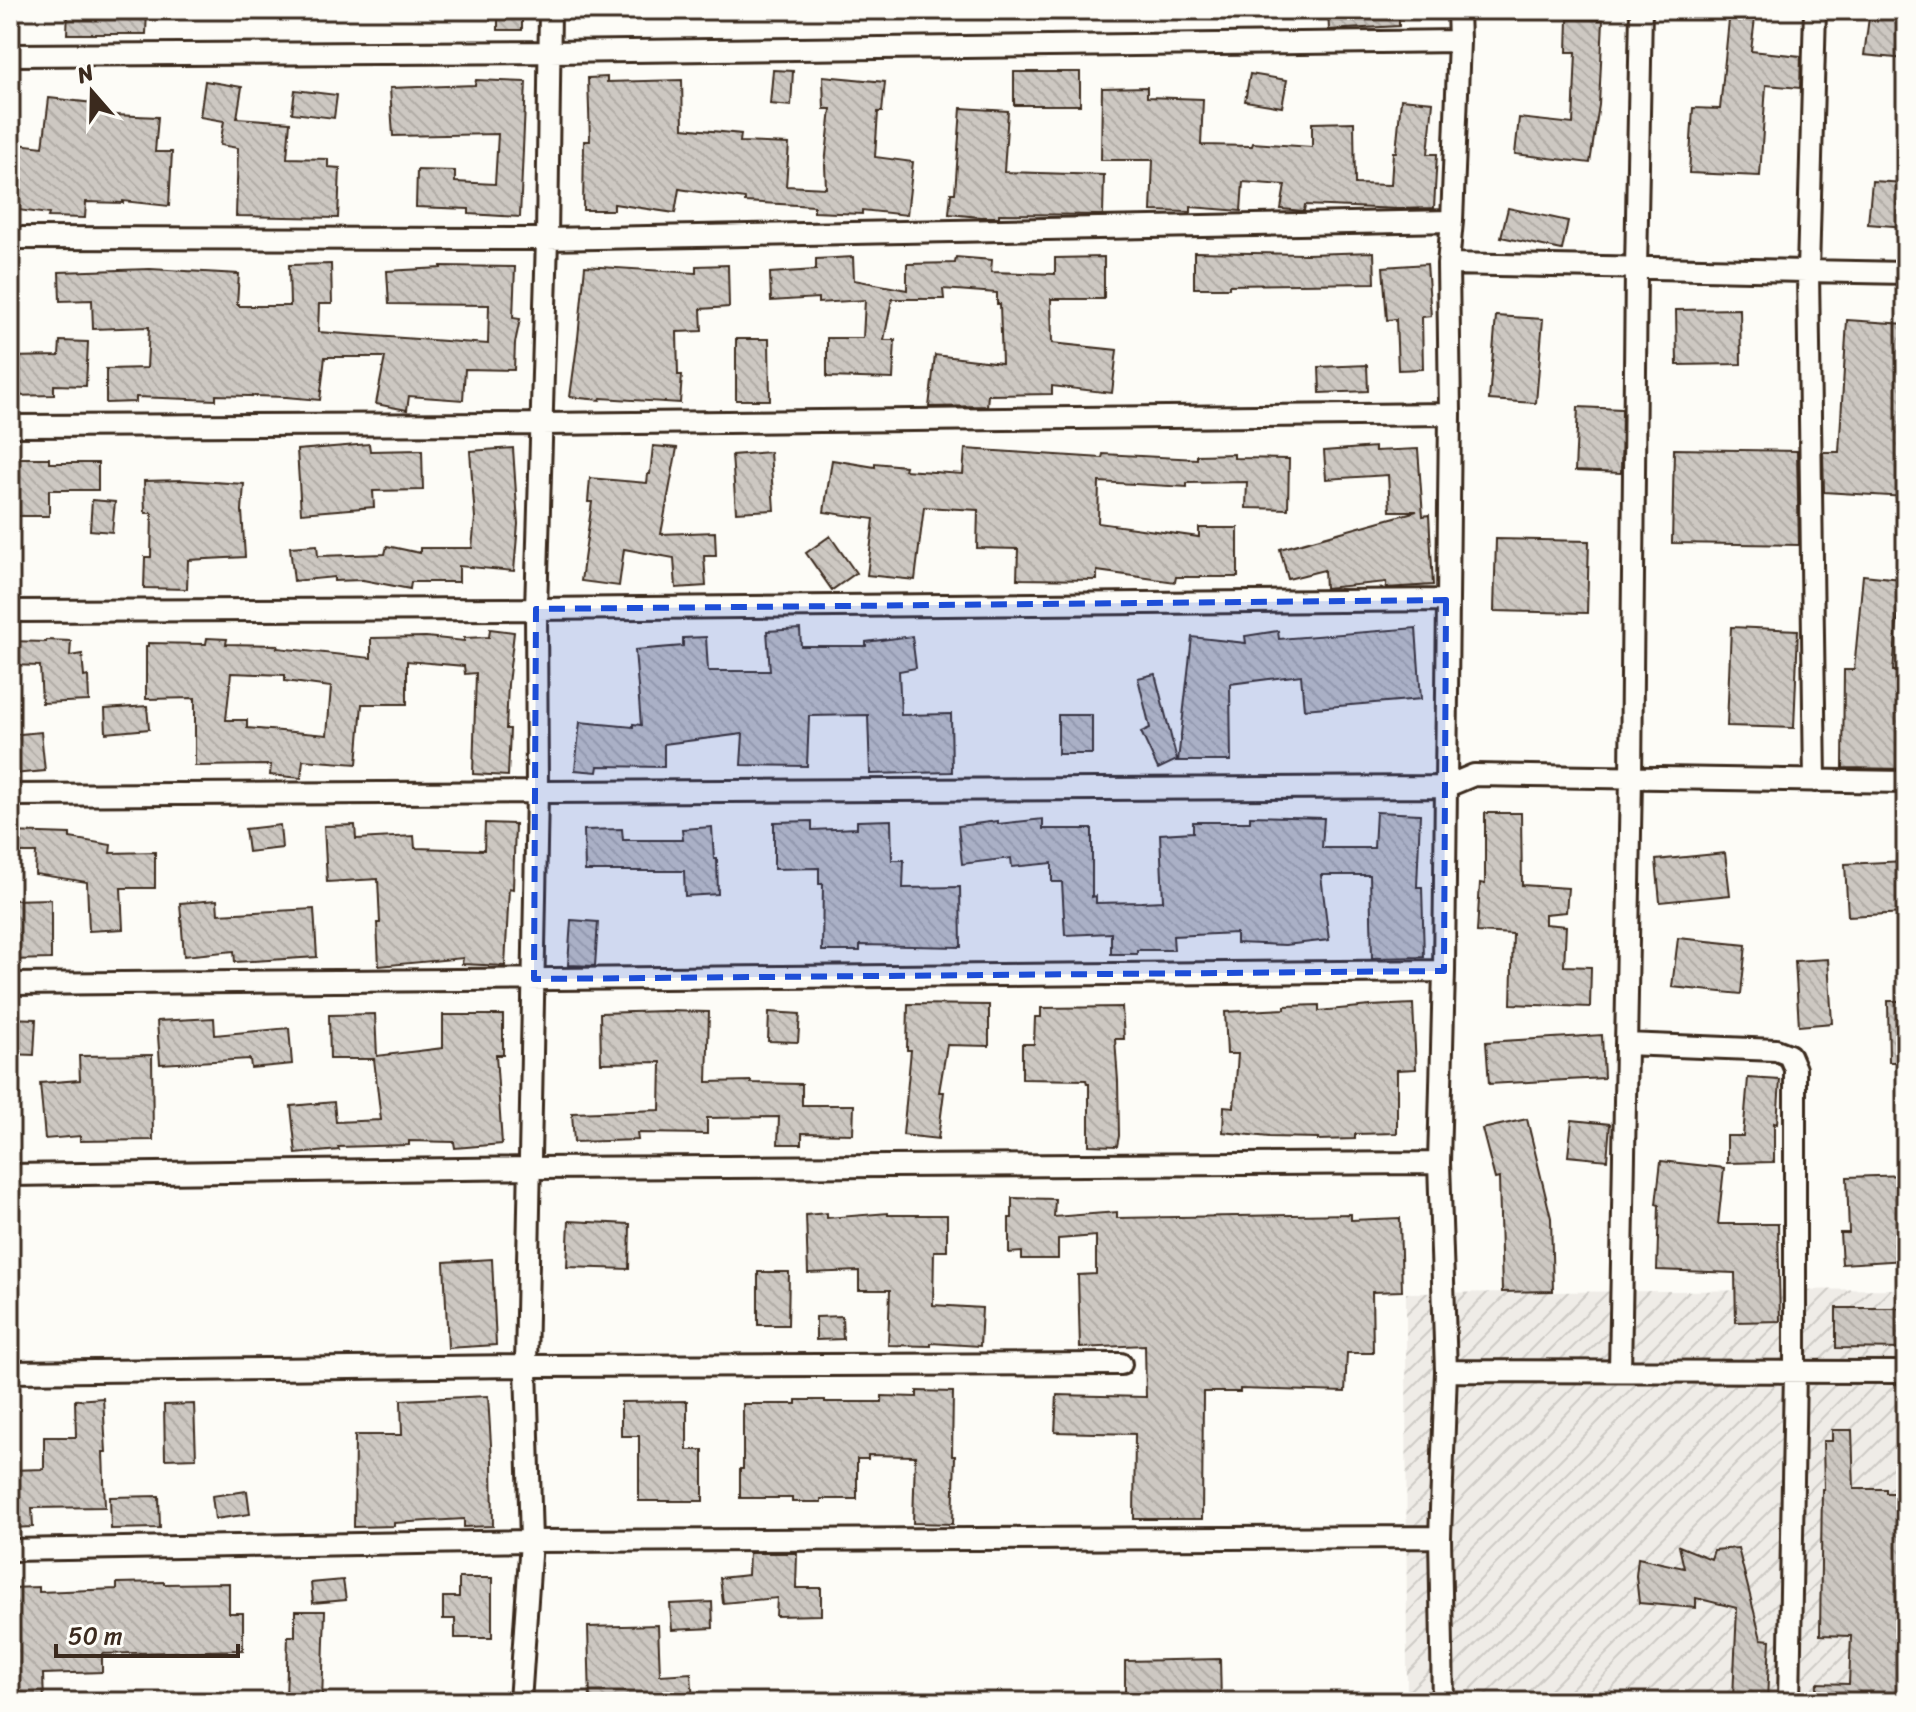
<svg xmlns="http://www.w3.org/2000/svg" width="1916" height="1712" font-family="Sriracha,sans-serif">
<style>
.industrial{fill:url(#industrial-furrows)}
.building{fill:url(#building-back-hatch);stroke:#3b2a1e;stroke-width:2;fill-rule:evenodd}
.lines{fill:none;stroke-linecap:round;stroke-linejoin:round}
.street-casing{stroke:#3b2a1e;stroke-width:26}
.street{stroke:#fdfcf7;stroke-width:20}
.marked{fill:#1d4ed8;fill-opacity:0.2;stroke:#1d4ed8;stroke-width:6;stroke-dasharray:16 10;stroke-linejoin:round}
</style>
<defs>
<pattern id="industrial-furrows" width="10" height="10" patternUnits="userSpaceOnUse" patternTransform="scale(2)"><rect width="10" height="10" fill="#efece7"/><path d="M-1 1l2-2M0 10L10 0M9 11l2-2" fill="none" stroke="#cecbc6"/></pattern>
<pattern id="building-back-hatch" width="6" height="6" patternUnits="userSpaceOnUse" patternTransform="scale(2)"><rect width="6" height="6" fill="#cdc8c2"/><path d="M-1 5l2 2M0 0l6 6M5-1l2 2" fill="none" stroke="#b1aca6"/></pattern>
</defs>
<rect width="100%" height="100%" fill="#fdfcf7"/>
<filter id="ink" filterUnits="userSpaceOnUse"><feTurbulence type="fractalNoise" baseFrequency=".0125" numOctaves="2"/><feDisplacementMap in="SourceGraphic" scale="16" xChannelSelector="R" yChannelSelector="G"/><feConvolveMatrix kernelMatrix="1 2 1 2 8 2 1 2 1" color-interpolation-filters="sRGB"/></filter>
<g filter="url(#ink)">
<path class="industrial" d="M1906,1289V1702H1407L1406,1293Z"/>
<path class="building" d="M68,10H147L146,34H67Z
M498,10H522V30H498Z
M1328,10H1399V26L1329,30Z
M1730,10H1756L1751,51L1801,56L1800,88L1766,85L1760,176L1689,173L1693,108L1720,109Z
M1870,10H1906V59L1864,55Z
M1568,19L1603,20L1599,105L1590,163L1515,154L1519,118L1573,124L1576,52H1567Z
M773,70L793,71L791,106L770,104Z
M1014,72H1080V105H1014Z
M1250,74L1287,80L1282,107L1245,101Z
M823,76L885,82L882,112H878L875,157L913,162L907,215L862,210V214L814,212V206L745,202V199L679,189L675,213L614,204V210H583L584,141H590L588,78L607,77V82L682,80L683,128L741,134L740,142L789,144L786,186L826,188L825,165L831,109H824Z
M476,80L526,82L520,217L469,214V209L416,207L417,170L455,171V182L495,184L498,134L393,136L390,88L475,85Z
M205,81L242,87L237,118L290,122L287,158L328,159V167L340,168L338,218L236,216L238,148L220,145L224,121L200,117Z
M1147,87V97L1203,99L1201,145L1252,146L1253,143L1312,147V123L1354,122L1355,184L1391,185L1393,152H1396L1401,99L1433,102L1428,154H1437L1434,208L1399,209L1305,205L1304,211L1281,209L1285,185L1243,182L1241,211L1191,207V212L1151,211L1153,160H1101L1102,88Z
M295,90L337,95L334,118L292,113Z
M49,98L93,103L92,114L158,117L155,152H172L169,206L123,201V203L86,202L85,218L48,217L49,214L10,209L18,144L43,147Z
M961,108L1008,111L1004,172L1104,175L1103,215L999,214V217H980L949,214L951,193H955Z
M1872,181L1906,183V227L1868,224Z
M1508,208L1568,221L1562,250L1501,237Z
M1194,252L1306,254L1374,252L1375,283L1229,285V288H1194Z
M853,257L854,280L907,290V264L955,263L956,257L992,260L991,272L1055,274V258L1104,257V299H1051L1052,343L1117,350L1112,393L1052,386V394L988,395L987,406L929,407L935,355L1002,363L1000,304H997V293L943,289L944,299H892L884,340H895L893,379L827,377V338H863L865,300L818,303V298L771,301L770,273L816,270V259Z
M331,264L332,304H319L318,332L488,344L489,305L389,304L387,271L441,268V266L515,267L513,318L520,319L515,343L514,370L465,369L463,400L409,396L407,410L376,404L385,357H325L320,400L286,397L216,395V400L136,397V402L106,403V369L147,368L149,327L93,329L92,300L60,301L59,272L150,269L239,274L237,304H239V306H290L289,265Z
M1427,264L1431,316L1422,317L1423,369L1398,370L1396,319L1387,320L1383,267Z
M728,265L729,307L701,309L702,331L677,332L678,375H682L680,403L601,398L600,400L570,397L578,338L585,266L696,273V266Z
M1740,309L1741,364L1677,365L1676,310Z
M1496,316L1543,319L1536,403L1489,400Z
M1847,320L1906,324V497L1824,492L1823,452H1839Z
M736,339H769L770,400H736Z
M60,341L88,342L86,386L54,385V395L10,396V357L59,356Z
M1367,365L1368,391L1320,393L1319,367Z
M1578,407L1622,409L1621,473L1575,471Z
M369,444L370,451L422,450L423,490L373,491L374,507L301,513L297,450Z
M653,446L677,448L661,534L715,532L716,556H704L706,586L676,588L674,558L624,549L619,586L581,581L592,502H588L590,478L647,483L648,474H650Z
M1375,447V451L1418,449L1423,516L1429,515L1433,585L1386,588V582L1325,588L1324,570L1288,579L1280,549L1417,511H1390L1388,475L1326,479L1324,451Z
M513,448L518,524L514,571L459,566V582H411L410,589L363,580L334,581V577L294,581L290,547L317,545L318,556L385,554L387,546L420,553V548H472L475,518L470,451Z
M965,449L1102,458L1103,454L1197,459V455L1234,454V458L1289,459L1288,509L1246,508L1247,482L1187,483V487L1099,482L1098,523L1199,537V528H1238V577H1176L1175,582L1097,571V580L1017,579L1018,549L977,548L978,510L924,507L915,580L867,575L874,519L824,512L832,460L875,467V463L905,466L904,470L963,474Z
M1674,449L1797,451L1799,545L1672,543Z
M770,452L774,510L736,512L732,455Z
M10,458H49V463H98V490H49V516H10Z
M183,480L244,484L242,511L245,557L188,560L187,589L144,588L145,557H151L152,513H145L144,481Z
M92,500L115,502L112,532L90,530Z
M830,536L856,573L832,590L806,553Z
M1496,539L1589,541L1587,613L1494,611Z
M1863,575L1901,579L1893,671H1906V769L1843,768L1844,670H1854Z
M1731,627L1798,630L1794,728L1727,726Z
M1416,628L1421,699L1304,709L1301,675L1230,684L1231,761H1178L1192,637L1246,643L1245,636L1278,631L1279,639Z
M490,629L514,632L508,684L506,729H510L508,776L473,774L476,673L465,674L464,666L407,661V704H362L357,764L303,760L301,778L270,775L271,765L195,766V698L146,699V646H148V643L206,644L207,638L227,639L226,644L278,645L277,648L371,658V638L426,637L464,641V638L489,637ZM231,673L285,675V681L331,687L327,735L247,728V720H226Z
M800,629L801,646H866V642L912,636L916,668L899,671L901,715L951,714L952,772L870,774L868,715L809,716L807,766L741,765L743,734L664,744V767L598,766L597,772L575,770L580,722L633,727V724L641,725L635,650L683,646V638L706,637L708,671H770L767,631Z
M46,640L71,641L70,656L82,654L84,677L88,676L89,701L42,703L40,666L10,665V641L46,642Z
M1155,674L1177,760L1158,769L1141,732L1150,728L1138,678Z
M147,706L149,729L106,733L105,709Z
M1058,715H1092V754H1058Z
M41,732L45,771L13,774L10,735Z
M1376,812L1420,814L1417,887H1422L1424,957L1372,958L1370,875H1321L1329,940L1285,945L1236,943V933L1173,936L1174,950H1137V954H1111V933L1065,935L1062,882H1052V863L1012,867L1011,858L962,864L958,826L998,821V824L1043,819V829H1092V897L1096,896V903L1141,902L1163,901L1160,834L1193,832V822H1250V816L1324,818L1322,848H1374Z
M1485,813H1521L1522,885L1568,888L1566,912L1545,914V924L1566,926L1564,966L1591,967L1590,1007L1511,1004L1513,934L1477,932L1480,883L1485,884Z
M891,820L892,860H904L903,888L960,887L961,947L860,945V951H822L823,884H819V868L774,869V822L812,821V830L857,828V821Z
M485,823L515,824L513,889L509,888L505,966L462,964L463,958L379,966L377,923H380L378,879L327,882L324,826L355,825L356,839L414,836L415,848L484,850Z
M280,825L282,848L248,852L245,829Z
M712,827L714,859H717L718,894L685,896L684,871H585L584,830L622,829L623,840H683L682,829Z
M10,832L70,834V838L111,845L110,853L155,852V888H121L123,929L89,931L87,882L35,874L36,853H10Z
M1725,853L1730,895L1660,902L1656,860Z
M1905,861L1906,913L1848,916L1845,864Z
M51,899V959L10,960V900Z
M217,900L218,914L314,909L317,957L235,962L234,951L184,956L180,903Z
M571,920L598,922L595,966L568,965Z
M1678,938L1746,945L1741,994L1672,987Z
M1828,959L1832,1023L1799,1026L1795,961Z
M1888,1001H1906V1062H1889Z
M908,1004L989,1005V1046L947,1045L939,1092H944L938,1139L903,1135L911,1050H907Z
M1413,1004L1416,1069L1397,1070V1133L1355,1134V1139L1318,1140V1138L1269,1137L1223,1132L1224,1106L1234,1107L1238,1054H1227L1225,1012L1285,1009V1006L1319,1005V1011L1370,1006Z
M1122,1007L1124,1039H1115L1118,1081L1119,1136L1117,1146L1089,1145V1084H1087L1086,1080L1022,1079V1044H1034L1035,1017H1041V1008Z
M664,1011L709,1012L707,1082L751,1081V1083L802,1084V1105H854L853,1134L802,1133V1144H778L779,1117L707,1118V1134L637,1133L638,1140L574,1142L572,1113L660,1110L661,1062L601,1063L600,1013Z
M769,1012L800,1014L798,1042L768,1041Z
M375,1014L377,1056L443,1048V1015H503V1055H496L502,1144L455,1148L454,1142L409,1141V1145L338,1147L339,1150L296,1154L291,1106L334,1102L336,1122L381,1120L374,1059H330L329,1015Z
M10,1018L36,1019L34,1055L10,1054Z
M214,1018L215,1035L289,1028L292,1064L251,1068L250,1059L160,1064L157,1021Z
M1602,1035L1604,1078L1489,1084L1486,1042Z
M152,1055L153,1140L80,1141V1136L45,1139L40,1083L80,1080L79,1056Z
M1748,1078L1780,1080L1777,1124L1774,1123V1162L1727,1163V1136H1743Z
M1527,1119L1551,1218L1553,1291L1502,1292L1499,1178L1495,1179L1482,1129Z
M1572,1120L1610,1124L1607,1160L1568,1156Z
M1661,1161L1724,1168L1718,1224H1778L1780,1321L1736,1322L1735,1273L1657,1270L1659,1205L1656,1204Z
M1906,1175V1260L1842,1264L1840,1233H1849L1847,1177Z
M1012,1198L1055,1199L1054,1217L1117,1212V1218L1351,1214V1220L1400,1218L1402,1291L1372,1292L1373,1353H1347L1345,1392L1240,1389V1392H1203L1202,1519H1134L1135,1434L1055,1432L1057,1395L1146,1397L1145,1345L1080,1348L1078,1275L1096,1274V1236L1058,1239V1259H1022V1252L1009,1253V1218H1012Z
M827,1213V1218L888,1213V1215H947V1251H934L933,1305L982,1308L980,1346L931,1343V1346L888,1345L890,1290H859V1271L808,1273L806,1215Z
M569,1221L630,1224L629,1269L567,1267Z
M492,1259L496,1345L448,1348L444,1262Z
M758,1272H789L788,1325H758Z
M1836,1308H1906V1349L1836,1348Z
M842,1316L843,1339L816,1340V1317Z
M917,1391L953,1392L952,1456H955L953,1524L913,1523L915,1456L868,1455V1459H857V1499H821V1502H792V1498H740V1469H743V1404H796V1400H825V1402H882V1396L917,1397Z
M488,1396L492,1461L493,1526L464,1527V1519L394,1523V1526L354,1527L355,1435H402L401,1400Z
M103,1398L106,1452H103L105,1507L32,1508L33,1527L10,1528V1470L44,1469V1437H76L75,1400Z
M687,1401V1450H703V1501H639V1436H621V1402Z
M194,1404L196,1458L165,1459L164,1405Z
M1832,1430H1852L1854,1489H1886V1493H1906V1702H1816L1817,1683L1849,1684L1851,1636L1820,1635L1822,1489H1824L1823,1441H1832Z
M247,1491L250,1514L215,1519L212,1496Z
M159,1496L160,1528L111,1529L110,1497Z
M1679,1546L1711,1559L1714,1550L1738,1548L1761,1639L1770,1640L1767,1700L1733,1698L1737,1608L1696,1598V1608L1639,1603L1636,1576L1638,1558L1684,1568Z
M749,1553H797L796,1588H821V1615L776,1616L777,1598L723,1603L720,1578L748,1575Z
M459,1578H492V1638H455V1619H443V1597H459Z
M343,1580L346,1600L313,1603L311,1583Z
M164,1582V1584L229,1583V1613H243V1650L102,1654V1672L43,1674L44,1702H10V1588L39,1587V1592L117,1589V1583Z
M712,1602L713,1628L672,1630L670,1604Z
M295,1611H325L322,1701L286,1700L288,1636H295Z
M658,1625L660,1675L691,1673L693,1702H590L588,1627Z
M1220,1659L1221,1702H1125V1661Z"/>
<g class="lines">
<g class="street-casing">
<path id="street" d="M1815,10L1808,271L1815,781
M10,55L549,52L1459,41
M10,238L547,239L1452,221
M1448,264L1906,273
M10,426L541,424L1450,414
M10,611L536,609L1446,600
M10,795L1445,787L1474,775L1906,782
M10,984L1444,971
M1626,1044L1776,1050L1789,1055L1795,1069V1371L1789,1702
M10,1175L530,1168L1439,1163
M1446,1371L1906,1372
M1620,1371L1631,778L1636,269L1641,10
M10,1372L526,1366L1121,1364
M10,1550L531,1541L1440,1537
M520,1702L531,1541L526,1366L537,792L536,609L547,239L550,10
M1443,1702L1440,1537L1446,1371L1439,1163L1444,971L1450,414L1448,264L1452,221L1459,41L1458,10"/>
</g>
<use href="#street" class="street"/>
</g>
</g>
<path class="marked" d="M1446,600L1444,971L534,979L536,609Z"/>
<rect width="1916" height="1712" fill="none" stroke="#fdfcf7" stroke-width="40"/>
<rect x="20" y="20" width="1876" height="1672" fill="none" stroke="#3b2a1e" stroke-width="3" filter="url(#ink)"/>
<g transform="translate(92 92) rotate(340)" stroke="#fdfcf7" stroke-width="6" paint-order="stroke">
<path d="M0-6L14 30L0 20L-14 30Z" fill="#3b2a1e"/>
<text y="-12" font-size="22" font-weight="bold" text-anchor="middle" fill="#3b2a1e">N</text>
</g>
<path d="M56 1644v12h182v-12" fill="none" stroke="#3b2a1e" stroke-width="4"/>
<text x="68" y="1644" font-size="24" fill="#3b2a1e" stroke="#fdfcf7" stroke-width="6" paint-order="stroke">50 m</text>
</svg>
